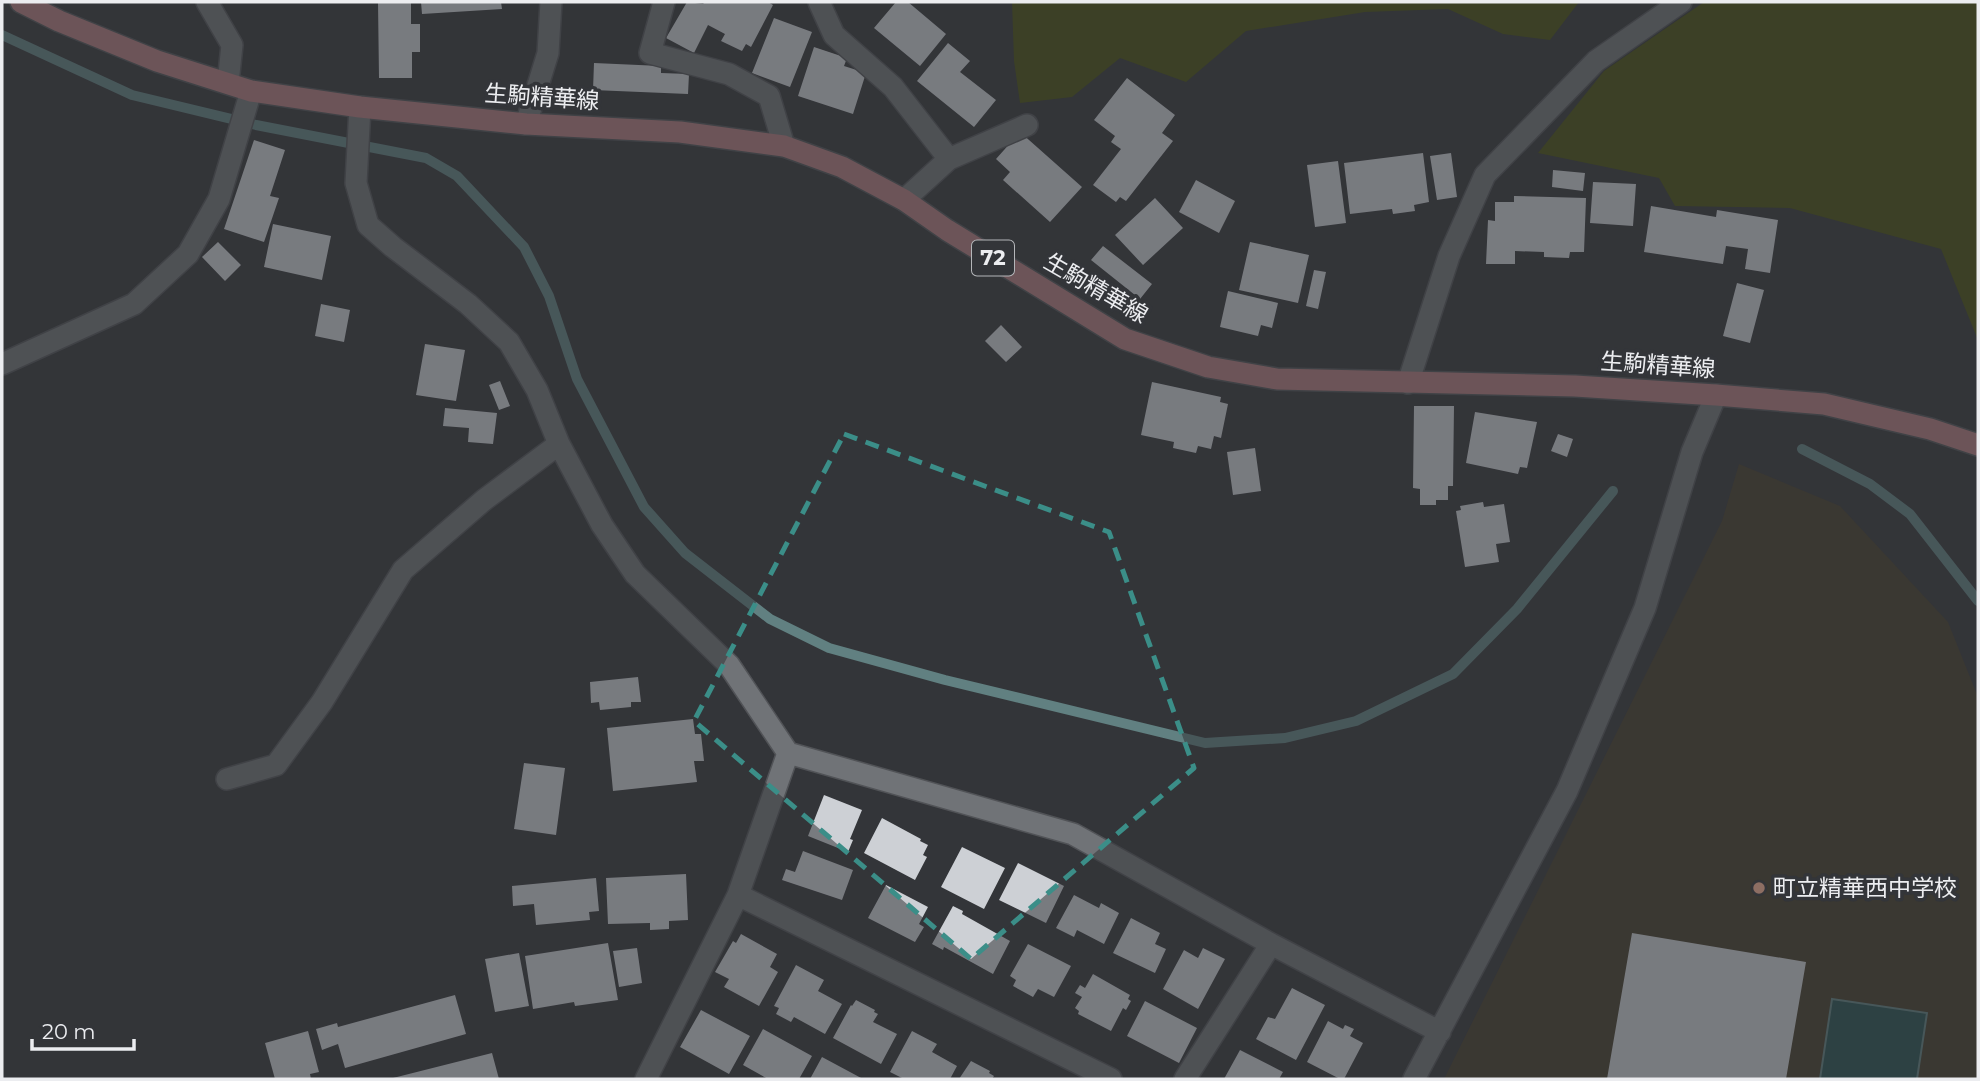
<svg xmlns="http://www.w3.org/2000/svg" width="1980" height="1081" font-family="Montserrat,'Noto Sans JP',sans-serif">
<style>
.education{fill:#433c2b}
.green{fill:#474f10}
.water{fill:#265151;stroke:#618081;stroke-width:2}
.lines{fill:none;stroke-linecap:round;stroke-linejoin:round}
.stream{stroke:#618081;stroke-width:10}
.building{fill:#cdd0d5}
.minor-casing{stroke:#515357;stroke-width:24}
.major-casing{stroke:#515357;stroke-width:24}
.minor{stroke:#707377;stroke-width:21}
.major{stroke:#b27a7e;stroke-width:21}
.marked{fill:none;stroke:#3b8e88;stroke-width:5;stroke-dasharray:14 9;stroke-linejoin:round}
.education-dot{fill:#8d6e63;stroke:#333539;stroke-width:2.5}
.labels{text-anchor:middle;stroke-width:7;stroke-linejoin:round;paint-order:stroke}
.shield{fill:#333539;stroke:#b4b6b9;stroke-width:2}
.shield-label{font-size:21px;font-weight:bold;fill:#ecedf0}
.street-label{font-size:23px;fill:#ecedf0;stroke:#333539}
.poi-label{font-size:23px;fill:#ecedf0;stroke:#333539;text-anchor:start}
</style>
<rect width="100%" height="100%" fill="#333539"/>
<path class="education" d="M1739,464L1840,506L1948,622L1978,697V1079H1444L1722,521Z"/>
<path class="green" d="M1012,2H1579L1550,40L1503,34L1448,9L1365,12L1246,31L1186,82L1120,58L1072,97L1020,103L1014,61Z
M1704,2H1978V340L1941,249L1790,208L1675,206L1659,178L1538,153L1604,71Z"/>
<path class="water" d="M1832,999L1927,1013L1917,1079H1820Z"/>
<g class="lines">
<path class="stream" d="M2,35L132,95L256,125L426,158L457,176L524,247L549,296L577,379L644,507L685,553L770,619L829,648L945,680L1205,743L1285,738L1356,721L1453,674L1517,609L1613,491
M1802,449L1870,484L1910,514L1978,601"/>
</g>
<path class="building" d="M378,2H411V24H420V52H412V78H379Z
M421,2H501L502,9L422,14Z
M687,2L703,4L705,2H768L773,5L751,47L746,44L742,51L721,41L725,34L708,25L694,53L666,38Z
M896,2H908L946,34L920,66L874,28Z
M774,18L812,32L790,87L752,73Z
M948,43L970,61L960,72L996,100L974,127L917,81Z
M814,47L847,58L844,66L866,73L853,114L798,96Z
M594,63L661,66V73L689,74L688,94L593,90Z
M1127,78L1175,115L1162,133L1173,141L1126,201L1120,197L1116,202L1093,185L1121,149L1111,142L1115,136L1094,120Z
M1020,132L1082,187L1050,222L1003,180L1010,172L996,159Z
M254,140L285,150L270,196L279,198L264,242L224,229Z
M1423,153L1429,202L1414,205L1415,211L1393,214L1392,209L1350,214L1344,163Z
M1451,153L1457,197L1437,200L1430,156Z
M1338,161L1346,223L1315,227L1307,165Z
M1553,170L1585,173L1583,191L1552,187Z
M1196,180L1235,201L1219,233L1179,212Z
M1593,182L1636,184L1633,226L1590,223Z
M1514,196L1586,198L1584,252H1570L1569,258L1544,257V252L1515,251V264H1486L1488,220L1495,221V202H1514Z
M1155,198L1183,228L1143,265L1115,235Z
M1651,206L1716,217L1717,210L1778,220L1770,273L1745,269L1748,249L1726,246L1723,264L1644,252Z
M273,224L331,236L322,280L264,267Z
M218,242L241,265L225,281L202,257Z
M1250,242L1309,255L1298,303L1239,290Z
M1103,246L1152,284L1140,299L1091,260Z
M1314,270L1326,272L1318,309L1306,306Z
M1737,283L1764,290L1750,343L1723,336Z
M1228,291L1278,303L1272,328L1261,325L1258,336L1220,327Z
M321,304L350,310L344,342L315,336Z
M1001,325L1022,347L1006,362L985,341Z
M425,344L465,350L456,401L416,395Z
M500,381L510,406L499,410L489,385Z
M1152,382L1221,397L1220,402L1228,404L1221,438L1214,436L1211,449L1198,446L1196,453L1173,448L1174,442L1141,435Z
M1414,406H1454L1453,486H1448V500H1436V505H1420V489L1413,488Z
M445,408L497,413L493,444L468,442L469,428L443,426Z
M1475,412L1537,422L1527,468L1520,467L1518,474L1466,463Z
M1558,434L1573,439L1567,457L1551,451Z
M1255,448L1261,491L1233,495L1227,452Z
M1483,502L1484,507L1504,504L1510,542L1496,544L1499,562L1465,567L1456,511L1461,510L1460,506Z
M638,677L641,702H631V707L600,710L599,702L591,703L590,682Z
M693,719L695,734H701L704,761H694L697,782L613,791L607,728Z
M524,763L565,768L556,835L514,829Z
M824,795L862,810L850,839L853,840L848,852L808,836Z
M882,818L921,839L920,841L928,845L923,855L927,857L915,880L864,853Z
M962,847L1005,868L984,909L941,887Z
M803,851L853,870L842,900L782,880L786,869L795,872Z
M1018,863L1064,886L1046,923L999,900Z
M686,874L688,920L669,921V929L650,930V923L608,924L606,878Z
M596,878L599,911L589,912L590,920L536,925L534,904L513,906L512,886Z
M886,885L928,907L919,924L924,927L915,942L868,918Z
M1074,895L1099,908L1101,903L1119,913L1104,944L1077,930L1074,937L1056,928Z
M953,906L963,911L962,914L1010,941L993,974L944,947L943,950L932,944Z
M1131,918L1160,933L1155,944L1166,949L1155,973L1113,953Z
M1632,933L1806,962L1786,1079H1607Z
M741,934L777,954L770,967L778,972L759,1006L724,987L729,979L715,972L733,941L736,943Z
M608,943L618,1000L575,1006L574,1002L533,1009L525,956Z
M1028,944L1071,966L1054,997L1038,989L1033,997L1013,986L1016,980L1010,976Z
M637,948L642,983L619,987L613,951Z
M1203,948L1225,959L1198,1009L1163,989L1184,950L1198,958Z
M519,953L529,1006L495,1012L485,959Z
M796,965L824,980L818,991L842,1004L825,1034L794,1017L791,1022L776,1014L779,1008L774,1006Z
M1093,974L1130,995L1128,999L1131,1001L1126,1010L1123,1008L1111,1031L1078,1014L1079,1011L1075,1008L1082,997L1075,993L1080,985L1085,988Z
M1292,988L1325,1005L1296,1060L1256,1039L1268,1017L1275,1019Z
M455,995L466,1034L345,1068L338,1044L322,1050L316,1029L337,1023L338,1027Z
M856,1000L875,1010L874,1012L878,1014L873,1022L897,1034L881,1064L833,1038L851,1005L852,1006Z
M1145,1001L1197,1028L1179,1063L1127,1036Z
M701,1010L750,1036L729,1074L680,1047Z
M1328,1021L1343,1029L1345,1025L1354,1029L1350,1036L1363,1043L1344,1079H1340L1307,1062Z
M763,1029L812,1056L799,1079H768L743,1065Z
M308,1031L319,1072L310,1074L311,1079H275L265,1043Z
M912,1031L937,1044L932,1052L957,1066L950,1079H904L890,1072Z
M1240,1050L1283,1072L1279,1079H1224Z
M492,1053L499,1079H393V1078Z
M822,1057L863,1079H810Z
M971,1061L990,1071L989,1073L994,1076L992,1079H959Z"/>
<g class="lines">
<g class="minor-casing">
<path id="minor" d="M207,2L232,45L228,83
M664,2L650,53L729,74L769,96L784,146
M819,2L834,35L893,87L949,159
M360,107L356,183L368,225L393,247L468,304L509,342L537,390L559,444L602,525L635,574L729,665L788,753L1073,834L1271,944L1440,1032
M526,124L548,53L551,2
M904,200L949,159L1027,125
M2,364L134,304L188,254L219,199L251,91
M1408,383L1449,256L1485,175L1596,61L1681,2
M227,779L276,765L322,702L403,570L484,500L559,444
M738,895L1111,1079
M646,1079L738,895L788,753
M1185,1079L1271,944
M1414,1079L1567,791L1645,608L1692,452L1716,395"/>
</g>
<g class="major-casing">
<path id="major" d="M21,2L59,21L157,61L251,91L360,107L526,124L680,132L784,146L842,167L904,200L947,230L1125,339L1208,367L1277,379L1575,386L1716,395L1824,404L1930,429L1978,445"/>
</g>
<use href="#minor" class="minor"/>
<use href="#major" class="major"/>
</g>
<path d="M0 0H1980V1081H0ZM844,434L1109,532L1194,768L971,959L694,721Z" fill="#333539" fill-opacity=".55" fill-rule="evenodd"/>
<path class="marked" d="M844,434L1109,532L1194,768L971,959L694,721Z"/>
<circle class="education-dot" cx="1759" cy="888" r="7"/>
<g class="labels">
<rect class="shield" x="972" y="240.5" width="42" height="35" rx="5"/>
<g class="shield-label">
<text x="993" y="265">72</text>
</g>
<g class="street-label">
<text transform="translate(542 97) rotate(4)" y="8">生駒精華線</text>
<text transform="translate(1096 288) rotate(30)" y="8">生駒精華線</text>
<text transform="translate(1658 365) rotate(4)" y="8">生駒精華線</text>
</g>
<g class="poi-label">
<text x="1773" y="896">町立精華西中学校</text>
</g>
</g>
<rect width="1980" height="1081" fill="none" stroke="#ecedf0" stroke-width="7"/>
<path d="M32 1039v10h102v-10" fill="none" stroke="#ecedf0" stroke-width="3.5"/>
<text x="42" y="1039" font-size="21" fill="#ecedf0" stroke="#333539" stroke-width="5" paint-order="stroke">20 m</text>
</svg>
